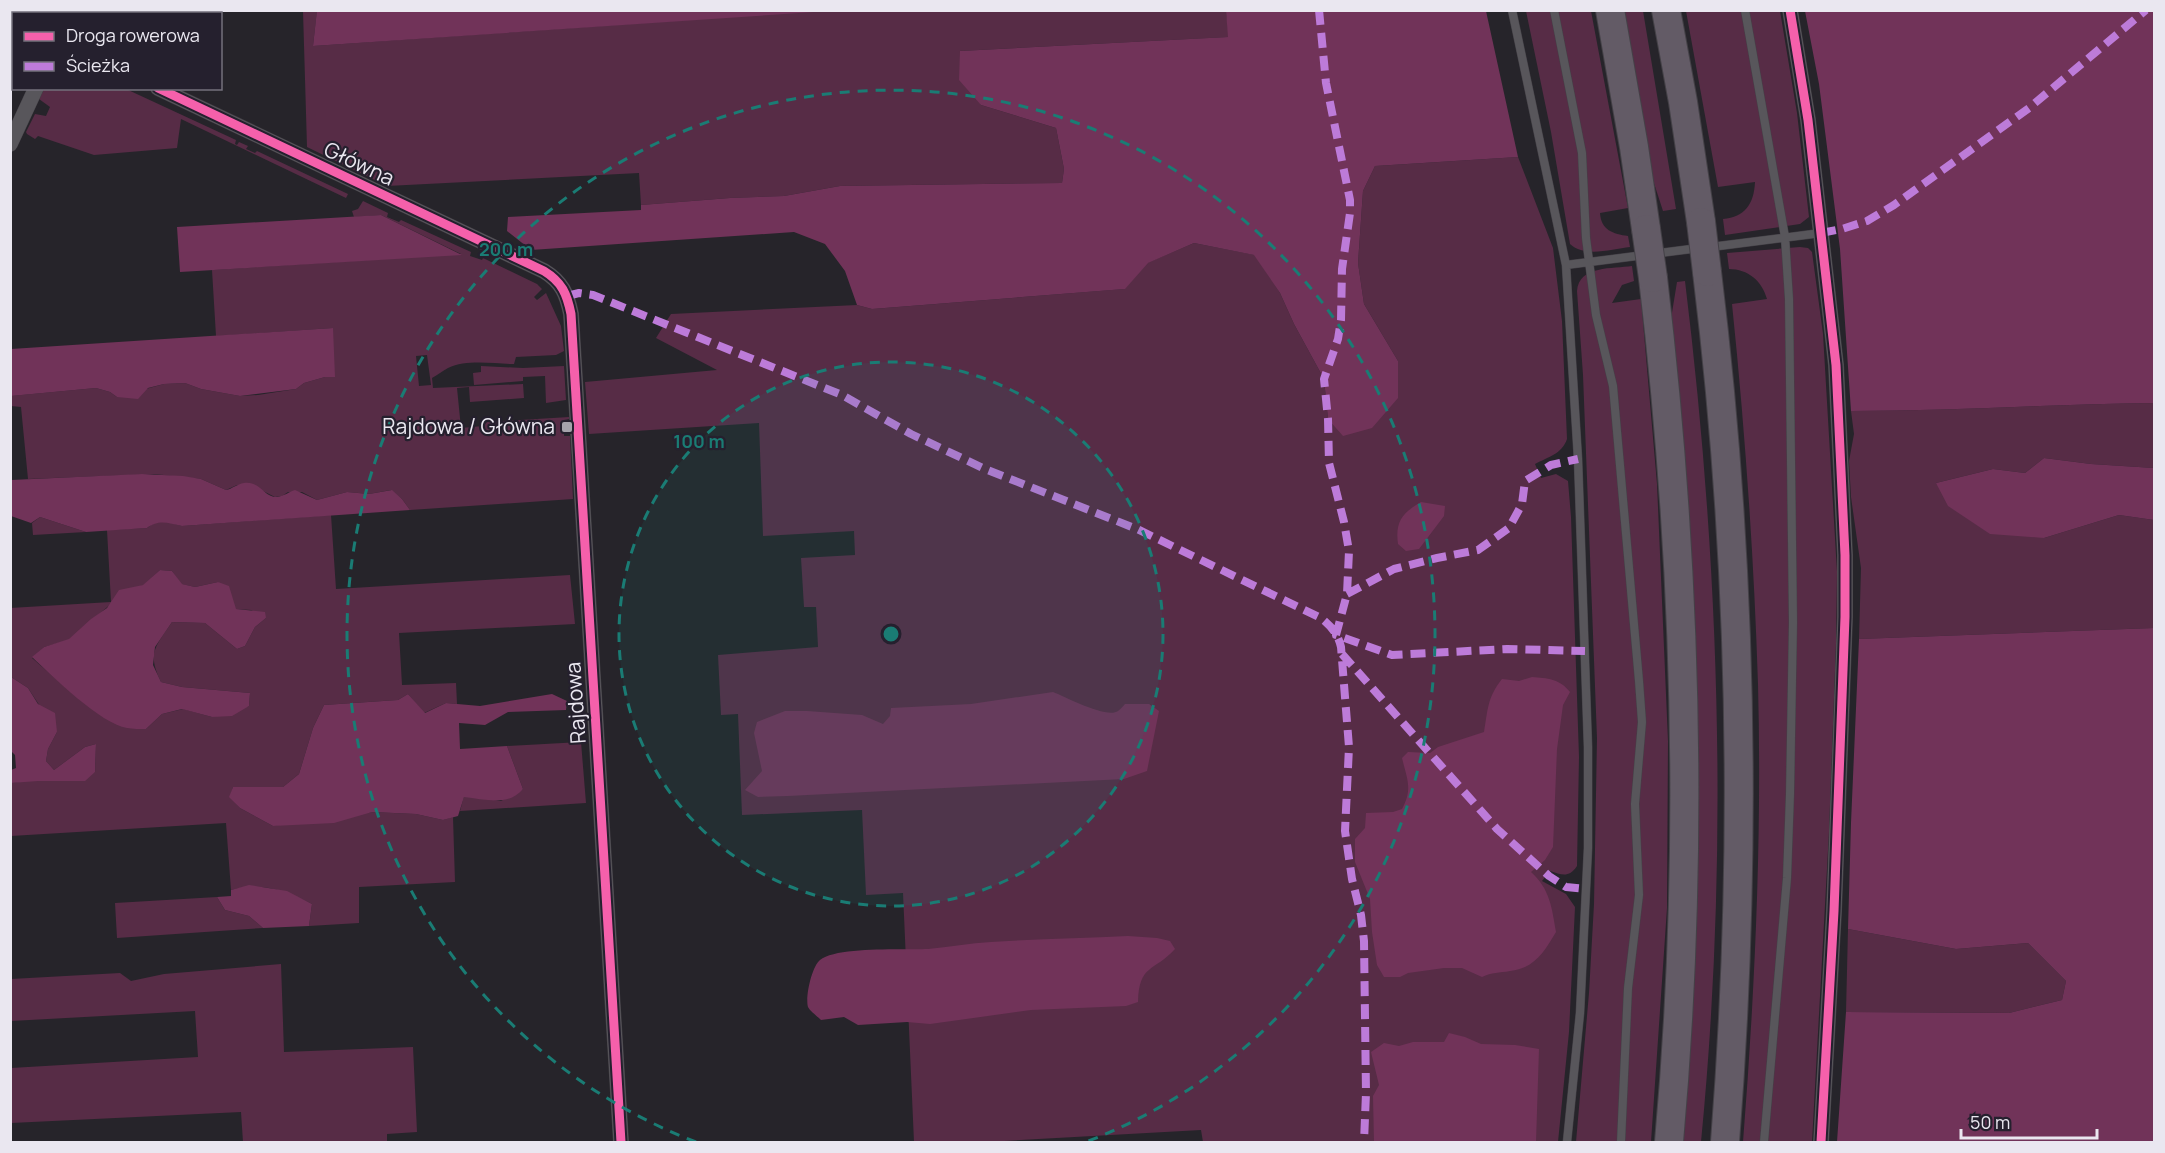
<svg xmlns="http://www.w3.org/2000/svg" width="2165" height="1153" font-family="Manrope,sans-serif">
<style>
.green{fill:#572c46;fill-rule:evenodd}
.forest{fill:#713359}
.lines{fill:none;stroke-linecap:round;stroke-linejoin:round}
.lane-casing{stroke:#444147;stroke-width:9}
.street-casing{stroke:#444147;stroke-width:16}
.highway-casing{stroke:#444147;stroke-width:30}
.lane{stroke:#58565b;stroke-width:8}
.street{stroke:#58565b;stroke-width:15}
.highway{stroke:#635b66;stroke-width:28}
.highway-bridge-casing{stroke:#444147;stroke-width:30;stroke-linecap:butt}
.highway-bridge{stroke:#635b66;stroke-width:28}
.quiet{stroke:#bd7bd9;stroke-width:8;stroke-dasharray:15 8;stroke-linecap:butt}
.cycleway-casing{stroke:#25202e;stroke-width:13}
.cycleway{stroke:#f560ab;stroke-width:9}
.ring{fill:none;stroke:#1a7c74;stroke-width:3;stroke-dasharray:10 8}
.poi-dot{fill:#a5a3ab;stroke:#25202e;stroke-width:2}
.labels{text-anchor:middle;stroke-width:4.5;stroke-linejoin:round;paint-order:stroke}
.street-label{font-size:21px;fill:#eae7f0;stroke:#25202e}
.poi-label{font-size:21px;fill:#eae7f0;stroke:#25202e;text-anchor:end}
.centre{fill:#1a7c74;stroke:#25202e;stroke-width:3}
.ring-label{font-size:18px;text-anchor:middle;font-weight:bold;fill:#1a7c74;stroke:#25202e;stroke-width:4.5;stroke-linejoin:round;paint-order:stroke}
</style>
<rect width="100%" height="100%" fill="#26242a"/>
<path class="green" d="M829,10L1226,11L1229,37L960,51L981,105L1056,128L1064,169L1062,183L840,186L784,196L730,198L641,205L639,173L387,186L307,147L303,11H317L313,46Z
M1526,11H1591L1628,208L1600,213C1601,230 1613,234 1628,236L1630,247C1612,249 1585,258 1570,244L1551,132Z
M1621,11H1643L1676,209L1663,211L1651,174Z
M1686,11H1780L1797,113L1809,217L1800,224L1725,235L1723,219C1745,217 1754,204 1755,182L1718,187Z
M117,88L126,89L236,140L235,144L237,145L239,142L248,146L246,149L255,153L257,151L348,194L346,198L181,119L177,148L94,155L38,136L35,139L27,134L26,132L35,114L46,116L50,107L39,99L44,89Z
M1518,157L1553,248L1562,321L1567,439C1562,454 1548,457 1535,464L1541,478L1556,474L1568,481L1571,517L1579,757L1577,866C1569,878 1562,875 1550,871L1542,881L1566,894L1575,907L1569,1032L1558,1142H1203L1201,1130L986,1142H914L903,893L866,895L862,810L742,815L738,714L721,715L718,655L818,647L816,607H804L801,558L855,555L854,531L763,536L759,423L589,434L585,382L717,370L656,338L671,314L857,305L872,309L1124,289L1147,263L1194,243L1255,255L1280,293L1294,324L1324,379L1328,419L1398,361L1364,304L1358,263L1363,191L1375,166Z
M363,201L388,213L387,217L399,222L401,220L471,252L470,256L482,260L483,258L537,284L542,289L534,297L537,300L546,293L561,326L564,351L556,355L516,357L514,364C494,364 467,359 448,368C442,371 438,375 432,378L433,388L523,384L524,398L470,402L469,387L457,388L461,428L483,426L487,422L569,417V419L564,420V436H570L573,499L410,510L402,499L391,490L369,494L347,492L317,500L302,492H288L282,496L275,497L263,491L237,485L226,490L201,479L154,474L28,479L21,407L11,406L10,396L96,388L110,392L117,397L164,384L185,383L201,389L240,396L258,395L296,389L304,383L325,377L333,328L216,336L212,270L461,254L381,215L354,217L352,211L358,209ZM427,355L431,385L419,386L416,356Z
M1800,247L1808,248L1812,252L1823,334L1837,572L1836,644L1829,832L1812,1142H1743C1755,990 1762,837 1758,684C1754,557 1745,430 1732,304L1767,299C1762,281 1748,269 1729,269L1727,253Z
M1632,266L1634,281L1622,285L1612,303L1641,299L1657,484L1668,741L1667,908L1651,1142H1576L1589,993L1594,904L1597,738L1583,375L1577,291C1579,265 1613,269 1632,266Z
M1685,281C1720,566 1729,856 1701,1142H1681L1670,325L1677,282Z
M481,366L523,368L564,366L566,400L546,403L545,376L523,377V381L474,385L473,373L481,372Z
M2154,403V468L2091,464L2044,458L2025,473L1993,469L1936,483L2044,538L2119,515L2154,520V628L1859,639L1861,568L1851,497L1849,461L1854,434L1851,411C1952,411 2053,404 2154,403Z
M331,515L336,589L570,575L575,624L399,633L402,685L456,683L457,704L446,703L424,713L408,694L398,700L324,705L313,728L299,774L283,787H233L230,797L240,808L273,826L372,812L416,814L443,820L453,817L455,882L359,887V923L309,926L312,904C284,890 261,882 231,890L226,823L11,836V783L95,772L96,744L85,747L54,770L46,761L48,749L57,732L28,688L11,677L10,608L111,602L107,530L147,528L154,523L164,521L182,526ZM160,570L172,571L181,584L195,587L218,582L232,601L235,609L251,610L266,618L255,627L245,646L237,649L205,623L172,622C155,647 147,653 161,682L182,687L250,693L249,706L212,717L183,709L162,714L146,729L103,716L79,699L32,658L44,647L69,640L127,590L144,585Z
M40,517L86,532L33,535L32,523Z
M581,742L586,803L460,811L464,796L501,801L523,789L507,746Z
M217,897L225,910L249,916L263,928L117,938L115,903Z
M1848,929L1956,949L2028,943L2066,981L2062,1000L2009,1013L1846,1012Z
M281,964L284,1052L413,1047L417,1132L387,1134V1142H243L241,1112L11,1123V1068L198,1057L195,1011L11,1021V979L120,973L131,981L164,974Z"/>
<path class="forest" d="M317,10H829V11L313,46Z
M1226,11H1486L1518,157L1375,166L1363,191L1358,263L1364,304L1398,361V398L1372,428L1343,436L1328,419L1324,379L1294,324L1280,293L1254,255L1194,243L1148,263L1125,289L872,309L857,305L845,271L825,244L794,232L531,250L507,231L508,217L641,210V205L730,198L784,196L840,186L1062,183L1064,169L1056,128L981,105L959,80L960,51L1228,37Z
M1805,11H2154V403C2053,404 1952,411 1851,411L1840,249L1819,84Z
M381,215L462,255L180,272L177,227Z
M333,328L335,377H325L304,383L296,389L240,396L201,389L185,383L164,384L148,388L138,399L117,397L110,392L96,388L11,396V349Z
M2044,458L2091,464L2154,468V520L2119,515L2044,538L1990,534L1948,506L1936,483L1993,469L2025,473Z
M142,474L183,476L201,479L226,490C232,489 237,484 244,483C261,481 263,497 277,497C284,496 289,492 295,490L317,500L347,492L369,494L392,490L402,499L410,510L182,526C168,523 159,519 147,528L86,532L40,517L31,523L11,516V480Z
M1421,502L1445,506L1444,516L1419,549L1406,551L1398,544C1395,522 1402,513 1421,502Z
M160,570L172,571L182,584L195,587L218,582L229,586L236,609L265,612L266,618L255,627L245,646L237,649L205,623L172,622L155,647L153,665L161,682L182,687L250,693L249,706L232,716L212,717L182,709L162,714L146,729C140,729 133,729 127,728C101,724 52,676 32,657L44,647L69,639L91,619L107,608L119,590L143,585Z
M2154,628V1142H1837L1846,1012L2009,1013L2062,1000L2066,981L2028,943L1956,949L1848,929L1851,823L1859,639Z
M11,677L28,688L38,704L55,713L57,732L48,749L46,761L54,770L85,747L96,744L95,772L85,781H38L11,783V770L16,768L15,755L11,751Z
M1532,677C1547,678 1560,679 1570,692L1563,705L1557,749L1553,847L1545,860L1531,872C1550,889 1552,908 1556,932C1544,952 1535,968 1510,971C1499,973 1492,972 1482,977L1462,968H1444L1408,973L1400,977H1384L1377,965L1372,932L1370,899L1355,862V839L1365,828L1366,813L1393,812L1402,809C1413,789 1407,779 1402,758L1408,752L1430,753L1438,747L1484,732C1488,710 1487,698 1502,679L1519,681Z
M1053,692C1066,697 1107,719 1118,711C1121,709 1123,706 1125,704H1149L1159,711L1147,771L1124,779L788,796L758,797L745,790L762,771L754,733L757,722L785,711H807L862,715L883,724L890,716L891,708L971,704Z
M408,694L425,713L446,703L480,706L552,694L567,701L566,710L508,712L485,725L459,723L460,749L507,746L523,789C508,807 485,799 464,797L458,816L443,820L416,814L372,812L334,823L273,826L240,808L229,797L233,787H283L299,774L313,728L324,705L398,700Z
M249,885L287,891L312,904L309,926L263,928L249,916L225,910L217,897L231,896V890Z
M1128,936L1157,938L1170,941L1175,949C1154,972 1139,964 1138,1002L1126,1006L1031,1010L930,1024L907,1022L858,1025L844,1017L821,1020C817,1016 810,1011 808,1007C805,997 812,966 820,960C837,946 904,950 928,949C949,947 970,943 991,942C1037,939 1083,938 1128,936Z
M1449,1033L1465,1037L1481,1044L1515,1045L1539,1049L1536,1142H1374L1373,1096L1379,1085L1371,1052L1384,1043L1399,1046L1413,1042H1444Z"/>
<g class="lines">
<g class="lane-casing">
<path id="lane" d="M1512,10L1566,265L1578,459L1588,747V848L1580,1013L1567,1142
M1554,10L1582,153L1586,238L1596,315L1613,386L1639,681L1642,722L1635,804L1639,895L1628,988L1621,1142
M1745,10L1785,237L1789,299L1793,622L1790,794L1787,878L1764,1142
M1711,247L1821,233
M1566,265L1699,248"/>
</g>
<g class="street-casing">
<path id="street" d="M1790,10L1808,120L1836,365L1845,555V617L1834,911L1821,1142
M77,14L78,10
M10,19L14,20
M158,88L544,271C562,282 567,294 571,314L621,1142
M10,144L36,88"/>
</g>
<g class="highway-casing">
<path id="highway" d="M1610,10L1634,147L1646,229
M1666,10L1683,102L1701,222
M1707,272C1743,565 1748,849 1725,1142
M1653,278C1687,565 1695,854 1669,1142"/>
</g>
<use href="#lane" class="lane"/>
<use href="#street" class="street"/>
<use href="#highway" class="highway"/>
<g class="highway-bridge-casing">
<path id="highway-bridge" d="M1701,222L1707,272
M1646,229L1653,278"/>
</g>
<use href="#highway-bridge" class="highway-bridge"/>
<path class="quiet" d="M1319,10L1326,83L1350,200V213L1342,269L1341,320L1338,339L1324,379L1328,419L1329,463L1344,522L1349,551L1347,594L1336,635L1392,655L1507,649L1585,651
M1821,233L1842,229L1867,221L1894,205L2029,108L2146,10
M567,296L579,293L593,295L842,395L911,434L985,469L1137,529L1321,618C1331,626 1338,634 1341,647L1349,747L1345,831L1352,879L1361,915L1364,941L1366,1093L1364,1142
M1347,594L1394,569L1437,558L1478,550L1509,528L1522,504L1525,481L1551,465L1578,459
M1342,654L1497,829L1549,876L1566,887L1586,889"/>
<g class="cycleway-casing">
<path id="cycleway" d="M1790,10L1808,120L1836,365L1845,555V617L1834,911L1821,1142
M158,88L544,271C562,282 567,294 571,314L621,1142"/>
</g>
<use href="#cycleway" class="cycleway"/>
</g>
<circle cx="891" cy="634" r="272" fill="#1a7c74" fill-opacity=".12"/>
<g class="ring">
<circle cx="891" cy="634" r="272"/>
<path d="M696 1142A544 544 0 1 1 1086 1142"/>
</g>
<rect class="poi-dot" x="561" y="421" width="12" height="12" rx="3"/>
<g class="labels">
<g class="street-label">
<text transform="translate(359 164) rotate(25)" y="7">Główna</text>
<text transform="translate(576 703) rotate(-94)" y="7">Rajdowa</text>
</g>
<g class="poi-label">
<text x="555" y="434">Rajdowa / Główna</text>
</g>
</g>
<circle cx="891" cy="634" r="9" class="centre"/>
<g class="ring-label">
<text x="506" y="256">200 m</text>
<text x="699" y="448">100 m</text>
</g>
<rect width="2165" height="1153" fill="none" stroke="#eae7f0" stroke-width="24"/>
<rect x="12" y="12" width="210" height="78" fill="#25202e" stroke="#74707c" stroke-width="1.5"/>
<rect x="24" y="32" width="30" height="9" fill="#f560ab" stroke="#74707c" stroke-width="1.5"/>
<text x="66" y="42" font-size="18" fill="#eae7f0">Droga rowerowa</text>
<rect x="24" y="62" width="30" height="9" fill="#bd7bd9" stroke="#74707c" stroke-width="1.5"/>
<text x="66" y="72" font-size="18" fill="#eae7f0">Ścieżka</text>
<path d="M1961 1129v9h136v-9" fill="none" stroke="#eae7f0" stroke-width="3"/>
<text x="1970" y="1129" font-size="18" fill="#eae7f0" stroke="#25202e" stroke-width="4.5" paint-order="stroke">50 m</text>
</svg>
